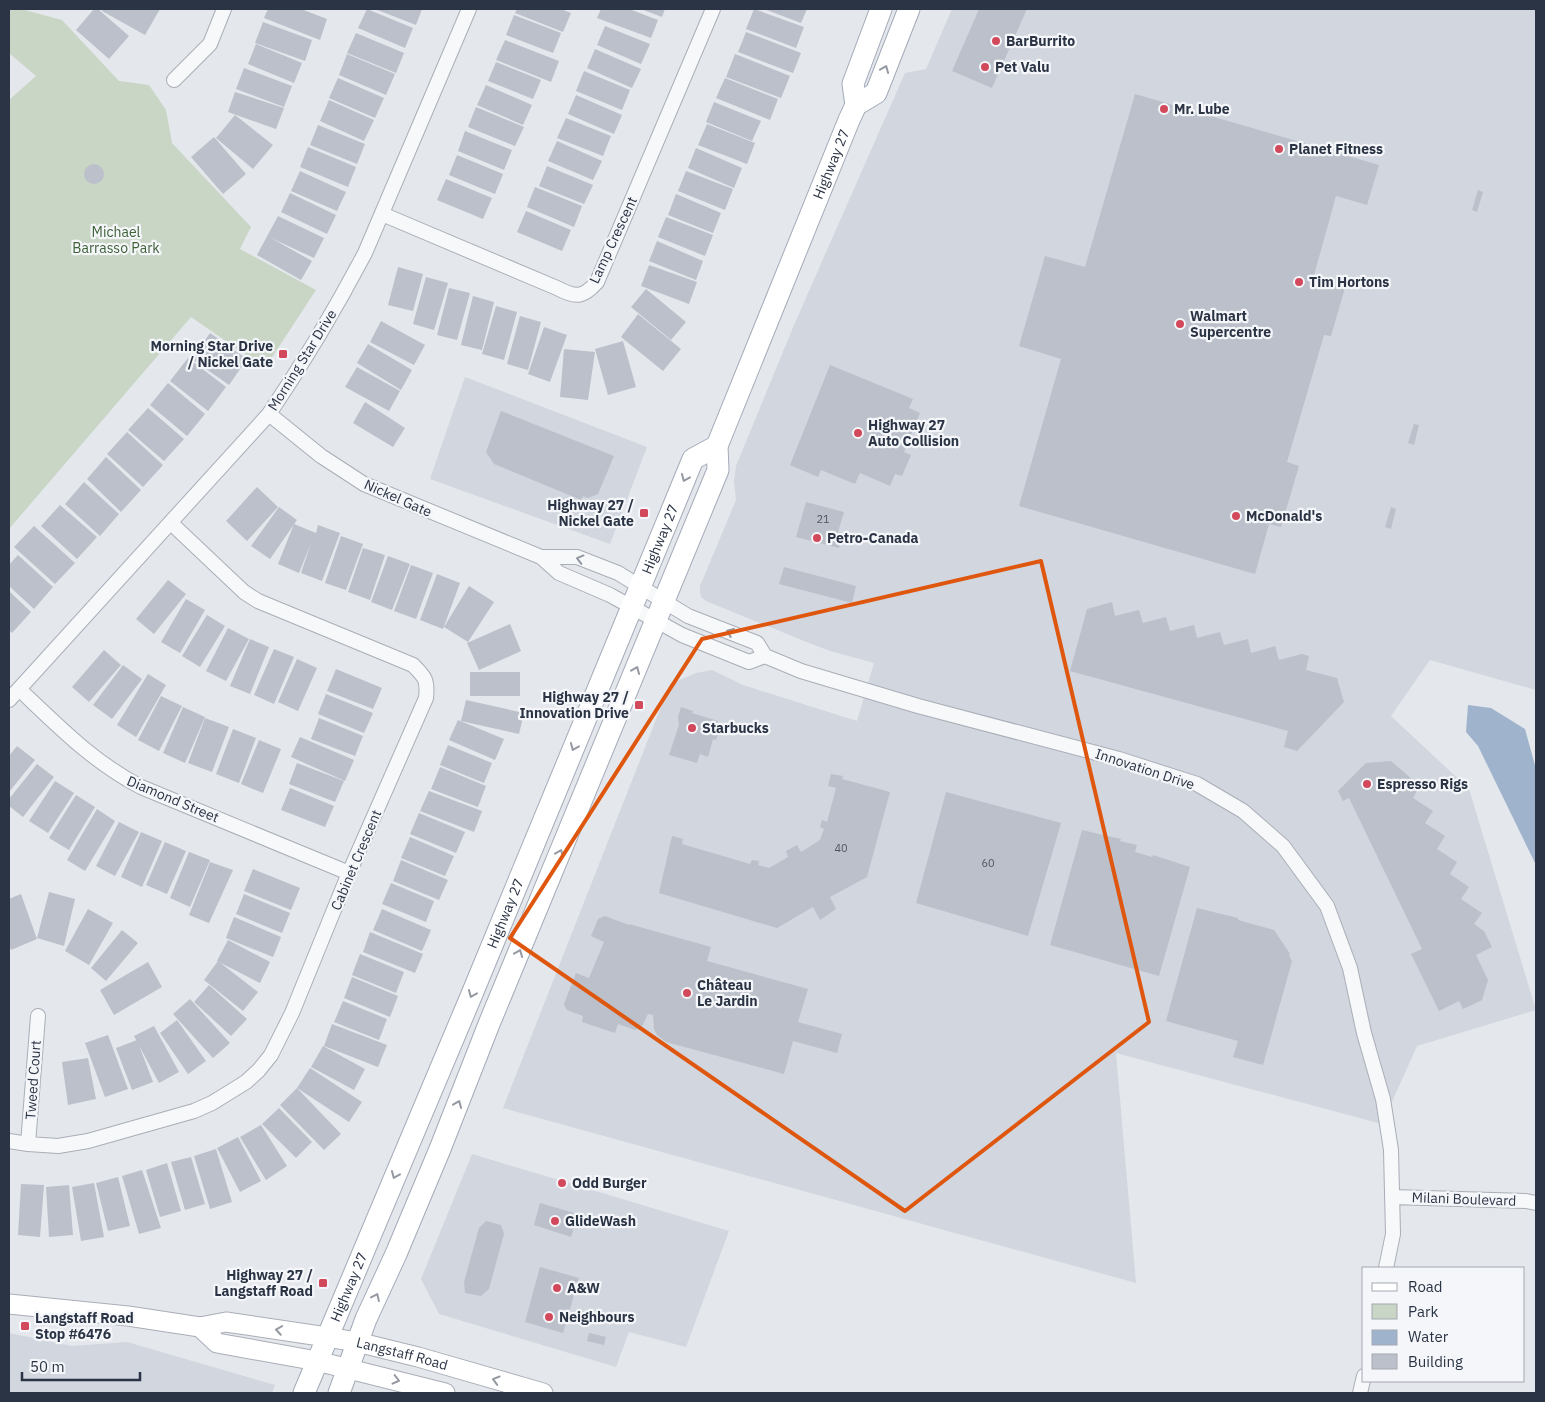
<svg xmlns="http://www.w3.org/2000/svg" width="1545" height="1402" font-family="'IBM Plex Sans',sans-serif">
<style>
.built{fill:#d2d6de}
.green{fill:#c9d6c5}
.water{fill:#9fb4cc}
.building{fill:#bbc0ca}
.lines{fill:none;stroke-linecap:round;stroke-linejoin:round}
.street-casing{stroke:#a9aeb7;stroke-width:16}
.secondary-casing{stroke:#a9aeb7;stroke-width:21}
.primary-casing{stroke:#a3abb8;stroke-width:23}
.street{stroke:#f7f8fa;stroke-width:14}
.secondary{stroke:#fff;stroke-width:19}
.primary{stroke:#fff;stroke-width:21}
.oneway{stroke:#959aa2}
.oneway2{stroke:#9196a0}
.marked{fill:none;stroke:#df570f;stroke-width:4;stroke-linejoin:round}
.poi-dot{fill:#d1495b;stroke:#f4f6f9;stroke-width:2}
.labels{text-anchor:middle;stroke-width:4.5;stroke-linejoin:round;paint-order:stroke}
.number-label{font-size:11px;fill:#4f5766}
.poi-label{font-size:14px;font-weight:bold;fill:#2b3445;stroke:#f4f6f9;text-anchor:start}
.street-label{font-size:14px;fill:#2b3445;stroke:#f4f6f9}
.park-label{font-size:14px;fill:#3f6138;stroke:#f4f6f9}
</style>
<rect width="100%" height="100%" fill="#e4e7ec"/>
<path class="built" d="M952,9H1536V690L1430,660L1391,716L1469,789L1536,1010L1417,1046L1382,1124L1116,1053L1136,1283L503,1108L670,684L696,673L712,670L743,685L857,721L874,663L830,651L809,643L706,601L701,597L700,592V586L736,500L734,481L736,466L794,325L905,73L926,69Z
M465,377L647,447L610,544L430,479Z
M472,1154L729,1231L686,1347L629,1332L616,1367L439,1314L421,1279Z
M9,1333L72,1346L127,1342L275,1385L272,1393H9Z"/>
<path class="green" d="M9,9H21L62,20L119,81L149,85L166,110L172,143L251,227L240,249L316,290L265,368L191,317L9,529V100L36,76L9,53Z"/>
<path class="water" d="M1468,705L1491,708L1525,729L1536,769V865L1478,746L1466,732Z"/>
<path class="building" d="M94,9H98L129,36L109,59L76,30Z
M103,9H160L145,35L102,11Z
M268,9H301L327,19L320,40L264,18Z
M367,9L413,28L405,48L358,28Z
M375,9H422L416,25Z
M517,9H561L571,13L563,32L515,13Z
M601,9H629L658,20L651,38L597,18Z
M641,9H665L662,17Z
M754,9L804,27L796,48L746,29Z
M764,9H807L801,23Z
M979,9H1027L992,88L952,71Z
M514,15L561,33L553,53L506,35Z
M263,22L312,40L305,61L255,43Z
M605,26L650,44L641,64L597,45Z
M746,32L801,53L793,73L738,52Z
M356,33L404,53L396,73L347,53Z
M505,40L559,61L551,82L496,60Z
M256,44L302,63L294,83L248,64Z
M595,49L641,69L632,88L587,68Z
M347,54L395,74L386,95L339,75Z
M735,54L790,76L781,98L726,77Z
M496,62L541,80L533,99L488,81Z
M244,68L292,86L284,107L236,89Z
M584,71L630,90L622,110L576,91Z
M338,78L384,98L375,118L329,98Z
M725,78L778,99L770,120L716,98Z
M486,85L532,105L523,125L477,105Z
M235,92L284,108L276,129L228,112Z
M1135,94L1379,165L1367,205L1336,196L1313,279L1345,288L1331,336L1324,335L1287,462L1299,466L1281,527L1269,524L1255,574L1019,506L1061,359L1019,346L1045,256L1085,267Z
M576,95L622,115L614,134L568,114Z
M329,100L374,120L364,141L320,121Z
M714,102L761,121L752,141L706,122Z
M476,107L524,127L515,146L468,127Z
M235,115L273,145L253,169L216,138Z
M566,118L611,136L603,156L557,138Z
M707,124L755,143L747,164L698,145Z
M318,125L365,144L357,164L310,145Z
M465,131L512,150L504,170L458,151Z
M214,137L246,174L223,194L191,157Z
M557,141L602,161L593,180L548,161Z
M308,147L356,167L348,187L300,167Z
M696,148L742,168L734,188L688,168Z
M457,155L503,174L495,194L449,175Z
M84 174a10 10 0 1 1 20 0a10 10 0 1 1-20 0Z
M547,166L593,185L584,204L539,186Z
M300,171L346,192L337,211L291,191Z
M686,171L733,189L725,210L678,191Z
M446,179L492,198L483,219L437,200Z
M535,187L582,206L574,227L527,207Z
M1478,190L1483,192L1477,212L1472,210Z
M290,193L336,215L327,234L281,212Z
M676,194L721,213L713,233L668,215Z
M526,211L571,230L562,251L517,232Z
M278,216L324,238L314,258L271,238L312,261L301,280L257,255Z
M666,217L713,235L705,256L658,237Z
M657,241L703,261L696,280L649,261Z
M649,265L697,282L689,304L641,286Z
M398,267L423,274L413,311L388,305Z
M426,277L448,283L434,330L413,324Z
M449,288L470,293L457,340L437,335Z
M646,289L686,322L671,340L631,307Z
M473,296L494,302L482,350L461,345Z
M496,306L517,312L504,360L482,354Z
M638,314L681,349L663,371L621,337Z
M520,316L541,322L528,370L507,364Z
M381,321L425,345L414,365L370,342Z
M544,327L567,335L550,382L528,374Z
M210,333L247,359L229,385L192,359Z
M623,341L636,387L608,395L595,349Z
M368,344L412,370L401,390L357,363Z
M564,349L595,352L588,400L560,397Z
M188,358L226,387L208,411L170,381Z
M830,365L913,399L909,408L920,413L904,452L911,455L902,476L895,474L890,486L860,473L855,484L821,470L818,477L790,465Z
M357,367L400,391L389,411L345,387Z
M168,383L205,414L187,436L150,405Z
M365,402L405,428L393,447L353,423Z
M148,408L184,439L164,461L128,430Z
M501,411L614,456L598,494L588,498L583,496L581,500L494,464L486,452Z
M1414,424L1419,425L1414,445L1408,443Z
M127,432L163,465L143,487L107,454Z
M106,457L141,490L121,512L87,479Z
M84,482L119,514L100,536L65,504Z
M257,487L278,507L247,541L226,521Z
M806,502L844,512L838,532L843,533L839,548L796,537Z
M60,505L97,537L77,559L41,526Z
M279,507L297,520L270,559L251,546Z
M1391,507L1396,509L1391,529L1385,527Z
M294,524L316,533L318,525L340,533L322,581L301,573L311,543L299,573L278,564Z
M34,526L75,563L55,584L14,547Z
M341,536L363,544L346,590L325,583Z
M363,548L385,555L370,600L348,592Z
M18,555L53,587L34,609L9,586V565Z
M388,556L410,564L392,610L371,602Z
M411,565L433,573L416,619L394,611Z
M784,567L856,586L852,603L779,584Z
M437,574L460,583L443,629L420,620Z
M168,580L186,594L154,634L136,619Z
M469,586L494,602L468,642L444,627Z
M9,591L31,612L12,633L9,630Z
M186,599L205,610L180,653L161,642Z
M1112,602L1115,616L1139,610L1143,623L1166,617L1170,631L1194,625L1197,638L1220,632L1224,645L1248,639L1251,653L1275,646L1279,660L1302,654L1309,656L1306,670L1337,678L1344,702L1297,751L1284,747L1288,731L1070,671L1087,609Z
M207,615L225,626L200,667L182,656Z
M510,624L521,651L479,670L467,643Z
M228,628L249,639L226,681L206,671Z
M250,639L269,647L250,694L230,686Z
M274,649L294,657L274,704L254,695Z
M104,650L121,665L89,702L72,687Z
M297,659L317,668L298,711L278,702Z
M123,665L142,679L112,719L93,705Z
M336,669L382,688L373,709L327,691Z
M470,672H520V696H470Z
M148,674L166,685L136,737L117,725Z
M326,694L373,713L364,733L318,714Z
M161,696L182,706L159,751L138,740Z
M466,700L524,713L519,734L461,721Z
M183,707L205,717L185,763L163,753Z
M681,707L693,711L692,713L718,721L714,733L718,734L716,740L713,739L708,757L700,754L697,763L669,755L679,725L678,717Z
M205,718L229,727L212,772L188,763Z
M319,718L363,736L355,756L311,739Z
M458,720L504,739L495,760L449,740Z
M233,729L256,738L239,783L216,774Z
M300,737L354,760L345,781L291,757Z
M259,740L281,749L263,793L241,784Z
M448,745L492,763L484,783L440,765Z
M17,746L35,760L9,792V756Z
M1391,761L1420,786L1413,798L1433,811L1425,823L1445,836L1437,849L1457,862L1450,874L1469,887L1461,899L1482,913L1474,924L1484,931L1492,947L1476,955L1488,980L1482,1000L1463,1009L1459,1001L1439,1011L1411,954L1422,949L1349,798L1343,801L1338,791L1366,763Z
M297,763L344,781L335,802L289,784Z
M37,764L54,777L23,817L9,806V799Z
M440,767L486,786L478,807L431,789Z
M831,774L843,776L842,779L890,792L867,877L830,897L836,909L820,920L813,907L777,928L659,893L672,836L683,839L682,844L750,864L752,860L759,861L758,865L769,868L788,857L786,851L797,845L801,852L820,840L824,829L820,827L822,820L827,822L836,788L828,786Z
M55,781L74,793L48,833L29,821Z
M290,788L334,806L325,827L281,810Z
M429,791L482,811L474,832L420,811Z
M946,792L1061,823L1028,936L916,903Z
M76,795L95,807L69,850L49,838Z
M97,809L115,821L85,871L67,860Z
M419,813L465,832L456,853L410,834Z
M119,822L139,832L115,876L96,866Z
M1082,830L1121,839L1120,841L1137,845L1135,852L1152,857L1153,855L1190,867L1159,976L1050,945Z
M141,832L162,841L142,887L121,877Z
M410,837L454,856L445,876L401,858Z
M165,842L186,851L167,894L146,885Z
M189,852L210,860L190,907L170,898Z
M401,860L448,880L439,900L393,881Z
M210,862L233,870L209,923L189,915Z
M253,869L300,888L291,910L244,891Z
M391,883L434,901L426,922L382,904Z
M49,892L75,899L64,946L37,938Z
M21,894L37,939L11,950L9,944V899Z
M244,894L290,913L282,933L236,914Z
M1197,908L1238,918V920L1274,930L1290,954L1289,955L1292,961L1263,1065L1233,1057L1238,1041L1166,1021Z
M88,909L113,923L89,965L65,951Z
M382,909L431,930L422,951L373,930Z
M605,916L629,925V924L711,947L707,961L808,989L798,1022L842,1034L837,1053L793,1041L784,1074L666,1042L657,1035L654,1029L653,1015L648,1014L642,1026L635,1030L618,1024L615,1033L582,1022L583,1016L567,1010L564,1004L576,973L589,978L604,942L591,936L598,919Z
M234,917L281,937L273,957L226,938Z
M122,930L138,943L106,981L91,968Z
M370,932L423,954L415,973L363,952Z
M228,940L270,962L260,983L217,961Z
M360,954L404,972L396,993L352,975Z
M218,961L258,992L243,1011L204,980Z
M148,962L162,987L114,1015L100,990Z
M352,977L398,996L390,1017L344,998Z
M209,985L247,1019L231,1036L194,1002Z
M190,999L230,1043L213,1058L173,1014Z
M343,1001L387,1019L379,1040L334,1022Z
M177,1020L206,1061L188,1074L160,1033Z
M332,1024L387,1045L378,1067L324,1046Z
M154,1026L179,1072L159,1083L134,1036Z
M108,1035L128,1089L105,1097L85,1043Z
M137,1040L153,1082L132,1090L116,1048Z
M323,1046L365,1069L354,1090L311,1067Z
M88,1058L96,1099L68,1105L62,1062Z
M310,1068L362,1102L349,1122L297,1088Z
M297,1088L341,1134L324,1150L280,1105Z
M279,1108L312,1142L296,1158L262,1124Z
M261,1125L287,1166L266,1180L240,1137Z
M238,1137L261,1181L240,1192L217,1148Z
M216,1149L232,1202L210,1209L194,1156Z
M191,1157L205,1204L185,1210L171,1162Z
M167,1163L181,1211L160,1217L146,1170Z
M142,1170L161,1228L139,1234L122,1176Z
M118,1177L130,1226L108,1231L96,1183Z
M94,1183L104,1237L81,1241L72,1187Z
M21,1184L44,1185L40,1237L18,1235Z
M69,1185L73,1235L49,1237L46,1187Z
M540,1203L578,1214L571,1237L534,1225Z
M486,1221L501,1225L504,1234L489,1289L481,1296L465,1293L464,1282L479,1228Z
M540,1267L579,1278L563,1333L525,1322Z
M589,1333L606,1337L604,1345L587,1341Z"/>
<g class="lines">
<g class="street-casing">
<path id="street" d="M174,80L210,44L224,9
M382,214L557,288C576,298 583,298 597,282L713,9
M269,414L321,456L364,484L541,557L559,573L610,595L682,635L749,662L765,656
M541,557H577L618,573L688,616L757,643L765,656L801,671L918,706L1119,759L1197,784L1243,811L1283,846L1327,906L1350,968L1364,1033L1383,1099L1391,1150L1393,1234L1386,1268
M19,689C58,726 93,762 141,787L349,873
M9,700L269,414C304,362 336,308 365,253L469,9
M9,1141L28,1144L58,1146L88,1141L194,1111L212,1103L246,1082L259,1070L271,1055L292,1013L349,873L426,698C428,680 425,677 413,665L258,601L244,592L171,523
M28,1144L38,1016
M1392,1197L1526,1201L1536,1203
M1360,1393L1364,1376"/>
</g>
<g class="secondary-casing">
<g id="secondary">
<path id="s1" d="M9,1304L128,1316L200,1327L226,1322L327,1337L357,1342L418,1357L543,1393"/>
<path d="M200,1327L217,1343L317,1361L445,1393"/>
</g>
</g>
<g class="primary-casing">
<g id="primary">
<path d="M856,105L853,84L881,9"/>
<path id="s2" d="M304,1393L472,994L693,459L717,446"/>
<path id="s3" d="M339,1393L366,1319L396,1254L440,1149L489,1024L718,470L717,446L849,120L856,105L876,93L909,9"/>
</g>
</g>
<use href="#street" class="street"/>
<use href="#secondary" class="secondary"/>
<use href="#primary" class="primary"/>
</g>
<defs><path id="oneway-chevron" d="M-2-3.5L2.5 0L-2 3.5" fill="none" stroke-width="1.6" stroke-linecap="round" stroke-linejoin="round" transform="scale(1.25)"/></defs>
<g class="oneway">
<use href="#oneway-chevron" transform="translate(885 69) rotate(-68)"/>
<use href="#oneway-chevron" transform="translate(685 478) rotate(113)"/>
<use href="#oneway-chevron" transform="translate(636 670) rotate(-67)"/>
<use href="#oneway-chevron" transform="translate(574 747) rotate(112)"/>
<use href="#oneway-chevron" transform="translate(560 853) rotate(-68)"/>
<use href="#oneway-chevron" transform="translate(519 953) rotate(-68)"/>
<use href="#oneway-chevron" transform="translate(472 994) rotate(113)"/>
<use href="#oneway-chevron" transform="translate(458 1104) rotate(-68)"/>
<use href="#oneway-chevron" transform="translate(395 1175) rotate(113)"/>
<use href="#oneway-chevron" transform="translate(376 1297) rotate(-65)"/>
<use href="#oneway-chevron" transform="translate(279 1330) rotate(-171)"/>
<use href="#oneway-chevron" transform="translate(396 1380) rotate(14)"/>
<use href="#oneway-chevron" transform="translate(496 1380) rotate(-164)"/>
</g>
<g class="oneway2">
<use href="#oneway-chevron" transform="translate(580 559) rotate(-165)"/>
<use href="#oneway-chevron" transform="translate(730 632) rotate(-158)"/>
</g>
<path class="marked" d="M1041,561L1149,1022L905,1211L510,938L702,639Z"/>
<g class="poi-dot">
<circle cx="996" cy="41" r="5"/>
<circle cx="985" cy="67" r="5"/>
<circle cx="1164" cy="109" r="5"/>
<circle cx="1279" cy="149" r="5"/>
<circle cx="1299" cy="282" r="5"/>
<circle cx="1180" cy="324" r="5"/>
<rect x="278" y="349" width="10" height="10" rx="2.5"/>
<circle cx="858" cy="433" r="5"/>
<rect x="639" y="508" width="10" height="10" rx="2.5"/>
<circle cx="1236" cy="516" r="5"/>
<circle cx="817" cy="538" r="5"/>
<rect x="634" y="700" width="10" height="10" rx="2.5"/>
<circle cx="692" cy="728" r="5"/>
<circle cx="1367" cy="784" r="5"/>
<circle cx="687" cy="993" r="5"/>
<circle cx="562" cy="1183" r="5"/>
<circle cx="555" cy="1221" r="5"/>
<rect x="318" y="1278" width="10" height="10" rx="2.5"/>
<circle cx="557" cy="1288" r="5"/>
<circle cx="549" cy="1317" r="5"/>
<rect x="20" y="1321" width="10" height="10" rx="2.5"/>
</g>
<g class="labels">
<g class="number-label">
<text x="823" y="523">21</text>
<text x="841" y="852">40</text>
<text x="988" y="867">60</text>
</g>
<g class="poi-label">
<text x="1006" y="46">BarBurrito</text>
<text x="995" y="72">Pet Valu</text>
<text x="1174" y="114">Mr. Lube</text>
<text x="1289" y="154">Planet Fitness</text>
<text x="1309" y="287">Tim Hortons</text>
<text x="1190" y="321">Walmart<tspan x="1190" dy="16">Supercentre</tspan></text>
<text x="273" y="351" text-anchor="end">Morning Star Drive<tspan x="273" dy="16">/ Nickel Gate</tspan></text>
<text x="868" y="430">Highway 27<tspan x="868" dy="16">Auto Collision</tspan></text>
<text x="634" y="510" text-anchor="end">Highway 27 /<tspan x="634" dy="16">Nickel Gate</tspan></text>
<text x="1246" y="521">McDonald's</text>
<text x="827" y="543">Petro-Canada</text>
<text x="629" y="702" text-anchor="end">Highway 27 /<tspan x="629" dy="16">Innovation Drive</tspan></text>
<text x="702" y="733">Starbucks</text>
<text x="1377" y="789">Espresso Rigs</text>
<text x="697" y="990">Château<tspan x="697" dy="16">Le Jardin</tspan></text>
<text x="572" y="1188">Odd Burger</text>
<text x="565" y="1226">GlideWash</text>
<text x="313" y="1280" text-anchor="end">Highway 27 /<tspan x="313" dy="16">Langstaff Road</tspan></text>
<text x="567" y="1293">A&amp;W</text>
<text x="559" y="1322">Neighbours</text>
<text x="35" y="1323">Langstaff Road<tspan x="35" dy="16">Stop #6476</tspan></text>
</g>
<g class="street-label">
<text dy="5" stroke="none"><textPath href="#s3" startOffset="1326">Highway 27</textPath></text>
<text transform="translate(613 240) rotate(-65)" y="5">Lamp Crescent</text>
<text transform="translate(302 360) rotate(-58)" y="5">Morning Star Drive</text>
<text transform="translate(398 498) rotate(24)" y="5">Nickel Gate</text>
<text dy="5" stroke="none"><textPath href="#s2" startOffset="925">Highway 27</textPath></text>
<text transform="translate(1145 769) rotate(18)" y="5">Innovation Drive</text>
<text transform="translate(173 799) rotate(23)" y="5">Diamond Street</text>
<text transform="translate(356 860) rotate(-67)" y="5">Cabinet Crescent</text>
<text dy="5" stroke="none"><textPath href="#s2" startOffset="520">Highway 27</textPath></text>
<text transform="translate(33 1080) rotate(-86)" y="5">Tweed Court</text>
<text transform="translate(1464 1199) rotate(2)" y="5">Milani Boulevard</text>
<text dy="5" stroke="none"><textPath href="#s2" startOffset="115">Highway 27</textPath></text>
<text dy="5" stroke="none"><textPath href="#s1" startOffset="398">Langstaff Road</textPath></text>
</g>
<g class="park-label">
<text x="116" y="237">Michael<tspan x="116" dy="16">Barrasso Park</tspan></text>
</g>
</g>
<rect width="1545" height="1402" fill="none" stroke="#2b3445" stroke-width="20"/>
<rect x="1362" y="1267" width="162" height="115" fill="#f4f6f9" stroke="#a4a8b1"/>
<rect x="1372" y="1283" width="25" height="8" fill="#ffffff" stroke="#a4a8b1"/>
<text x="1408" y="1292" font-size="15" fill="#2b3445">Road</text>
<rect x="1372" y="1304" width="25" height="15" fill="#c9d6c5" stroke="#a4a8b1"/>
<text x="1408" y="1317" font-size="15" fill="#2b3445">Park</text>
<rect x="1372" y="1330" width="25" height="15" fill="#9fb4cc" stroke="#a4a8b1"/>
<text x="1408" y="1342" font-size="15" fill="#2b3445">Water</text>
<rect x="1372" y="1354" width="25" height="15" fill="#bbc0ca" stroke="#a4a8b1"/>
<text x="1408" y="1367" font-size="15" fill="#2b3445">Building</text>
<path d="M22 1372v8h118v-8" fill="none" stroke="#2b3445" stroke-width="2.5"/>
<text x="30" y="1372" font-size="15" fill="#2b3445" stroke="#f4f6f9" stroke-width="4" paint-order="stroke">50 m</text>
</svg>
